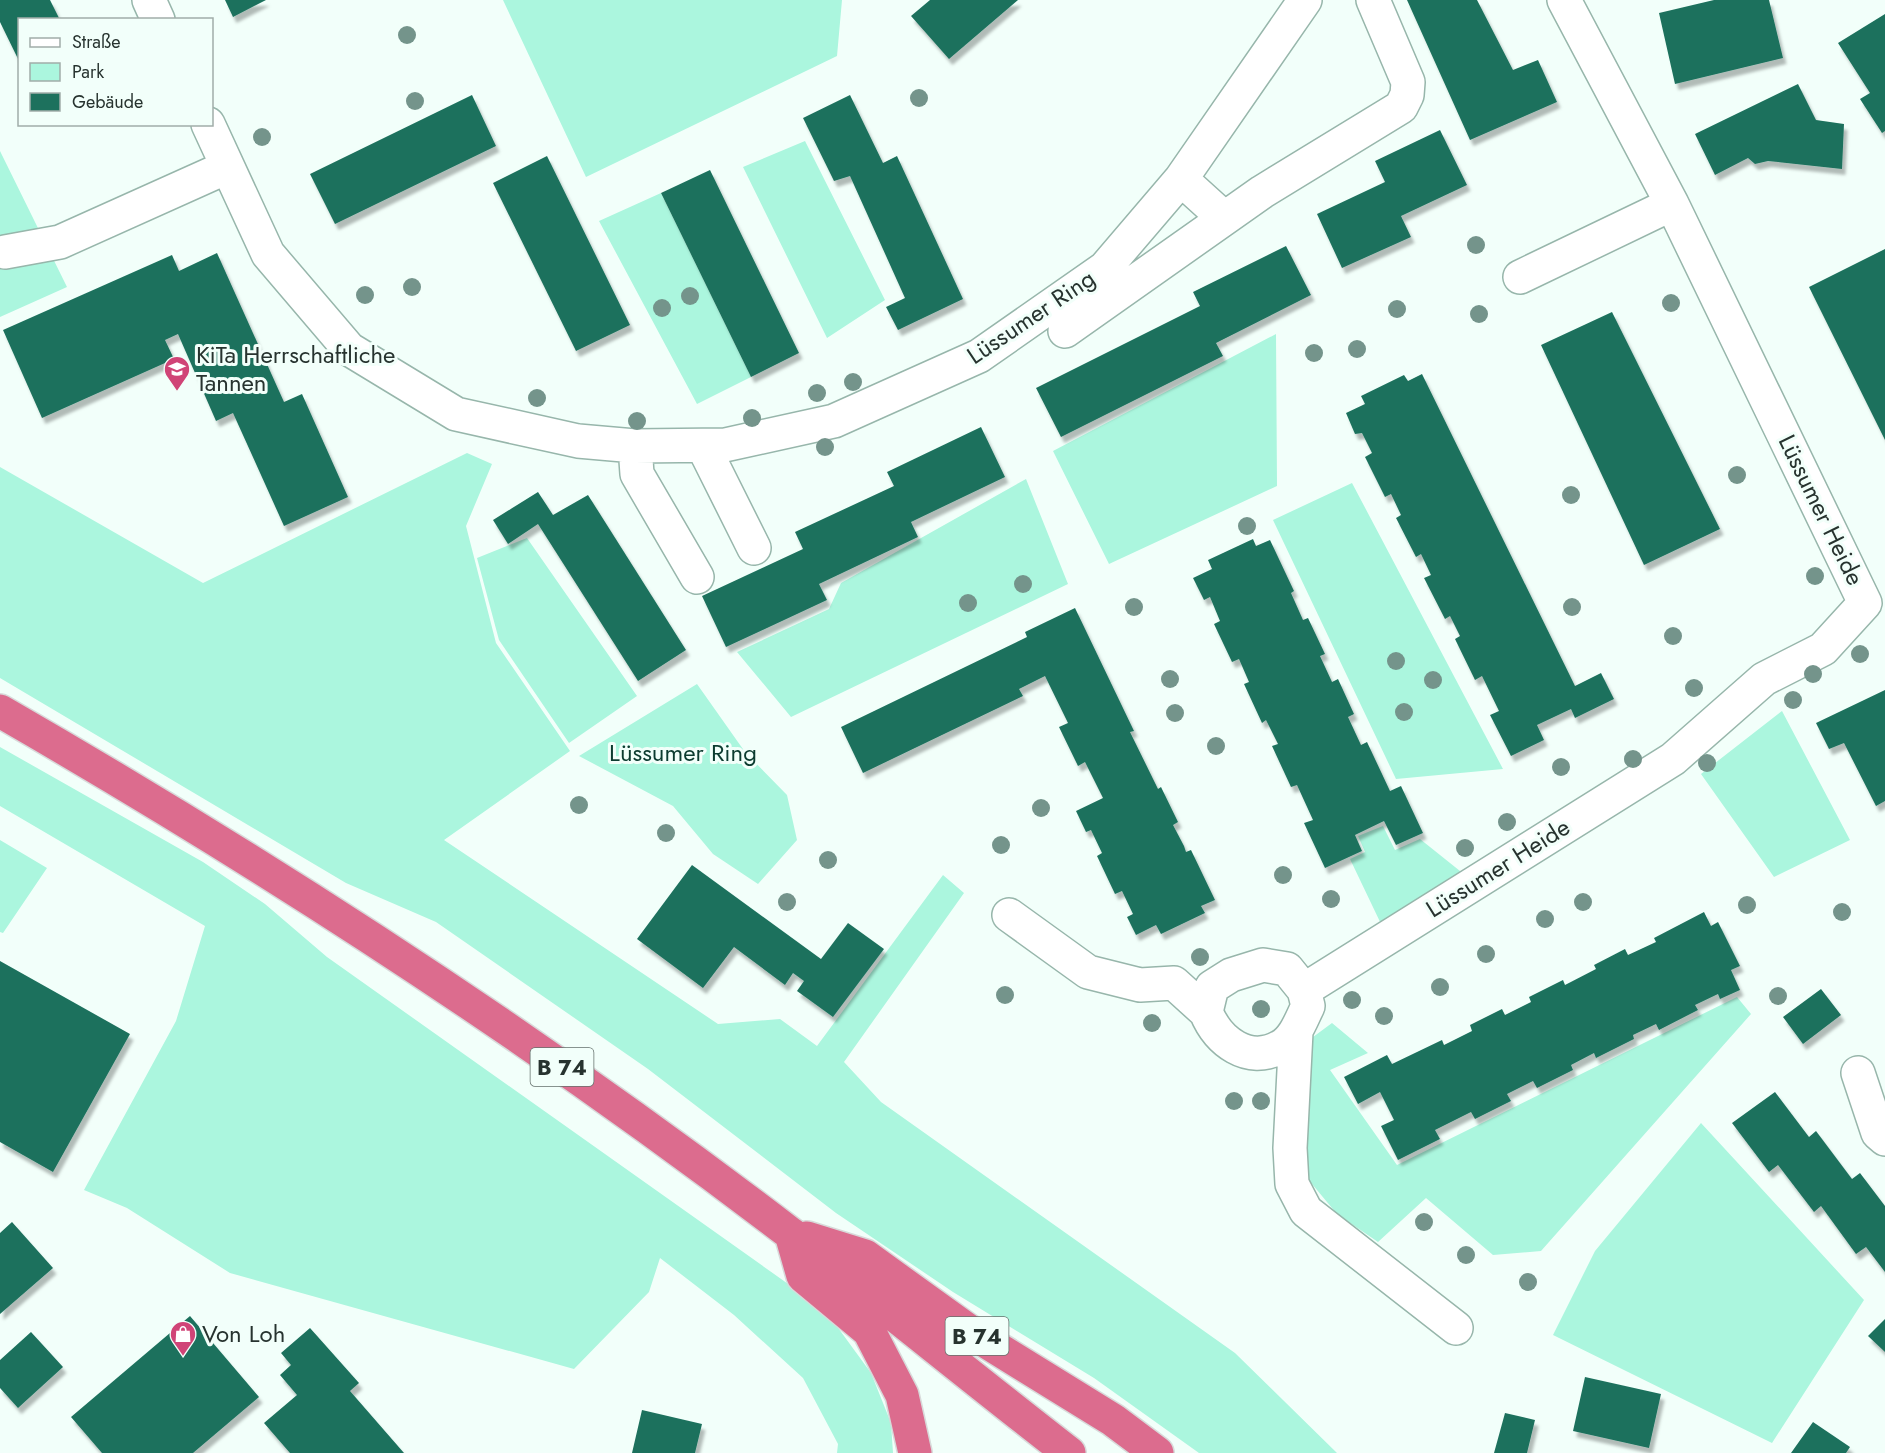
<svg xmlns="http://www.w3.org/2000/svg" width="1885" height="1453" font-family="Jost,sans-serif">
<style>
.green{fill:#abf6de}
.building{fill:#1d715d;filter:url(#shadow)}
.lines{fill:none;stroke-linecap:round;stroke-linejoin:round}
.minor-casing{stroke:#97b6ab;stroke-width:36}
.highway-casing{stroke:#d8dada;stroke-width:36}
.minor{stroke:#fff;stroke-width:33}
.highway{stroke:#dc6c8e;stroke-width:33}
.tree{fill:#74948b}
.labels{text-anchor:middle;stroke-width:6;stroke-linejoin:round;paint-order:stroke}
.shield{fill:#f2fffa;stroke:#64706c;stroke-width:1.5}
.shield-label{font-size:22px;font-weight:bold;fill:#27332f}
.street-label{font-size:24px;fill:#27332f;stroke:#f2fffa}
.poi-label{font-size:24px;fill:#27332f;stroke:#f2fffa;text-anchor:start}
.park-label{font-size:24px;fill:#0c3c30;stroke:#f2fffa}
</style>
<defs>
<filter id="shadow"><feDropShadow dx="3.5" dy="6" stdDeviation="1.5" flood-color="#0004"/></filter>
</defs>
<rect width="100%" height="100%" fill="#f2fffa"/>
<path class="green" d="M503,0H842L837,56L586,177Z
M805,141L885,300L827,338L743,167Z
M0,151L67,287L0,317Z
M661,193L751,377L697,404L599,221Z
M1276,334L1277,486L1109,564L1053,451Z
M467,453L492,464L466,526L496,643L570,751L444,840L718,1024L780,1019L817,1046L943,875L964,893L844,1062L881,1102L1235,1353L1337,1453H1199L1094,1378L953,1292L836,1213L648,1069L436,922L346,883L0,678V467L203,583Z
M1026,479L1068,584L791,717L737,652L829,609L841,583Z
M1352,483L1503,769L1396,779L1273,520Z
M527,538L637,696L569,743L499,640L477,558Z
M697,684L745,752L787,795L797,840L758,884L713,854L673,806L579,756Z
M1782,711L1850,840L1774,877L1701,774Z
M0,747L203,862L265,904L327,957L791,1286L836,1325L871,1373L891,1423L893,1453H837L838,1444L803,1378L734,1315L660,1258L649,1292L574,1369L230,1273L127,1208L84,1190L176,1021L205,926L0,806Z
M1383,826L1395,850L1420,839L1465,875L1382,926L1350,859L1365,852L1358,836Z
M0,840L47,868L3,933L0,932Z
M1737,997L1751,1014L1541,1251L1493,1255L1426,1198L1378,1242L1337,1214L1307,1178L1309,1040L1332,1023L1368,1053L1330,1070L1397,1165Z
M1701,1123L1864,1300L1772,1443L1553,1335L1595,1251Z"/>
<path class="building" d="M0,0H50L60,20H20V63L0,22Z
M225,0H266L233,17Z
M930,0H1018L949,59L911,16Z
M1407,0H1477L1513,70L1538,60L1557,102L1470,140Z
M1714,0H1769L1783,58L1675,84L1659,13Z
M1885,14V131L1882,133L1860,99L1870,93L1838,43Z
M1798,84L1816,120L1844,124L1842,169L1768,161L1755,164L1748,158L1715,175L1695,134Z
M472,95L496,146L335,224L310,174Z
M850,95L883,163L897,156L963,299L898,330L886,307L905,298L850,176L834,181L803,118Z
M1440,130L1467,185L1401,216L1411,237L1342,268L1317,214L1385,182L1375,161Z
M547,156L630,325L576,351L493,183Z
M710,170L799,353L751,377L661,193Z
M1286,246L1311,295L1216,343L1223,356L1061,437L1036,388L1200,306L1193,292Z
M1885,249V440L1809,287Z
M217,253L284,402L302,394L348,497L284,526L233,413L216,421L178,334L165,340L174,359L42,418L3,330L172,255L179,271Z
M1612,312L1720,529L1644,565L1541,345Z
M1422,374L1575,686L1601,673L1614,699L1575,718L1571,709L1537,725L1544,740L1511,756L1490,715L1499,711L1482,676L1475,680L1455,639L1460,636L1450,616L1445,619L1424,578L1431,575L1421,554L1416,557L1396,518L1401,515L1391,494L1385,497L1365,457L1372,453L1362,433L1355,434L1346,413L1365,404L1361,396L1404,375L1408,381Z
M981,427L1005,477L911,522L918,537L819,584L827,600L726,647L702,596L803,549L795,532L894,486L887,472Z
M538,492L553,515L588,495L686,650L638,681L538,524L508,544L493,520Z
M1253,539L1256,546L1270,540L1294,591L1291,593L1303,620L1308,618L1325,654L1320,656L1332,682L1338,679L1354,714L1348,717L1361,745L1367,742L1390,791L1401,786L1423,833L1396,845L1384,821L1355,835L1362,851L1325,868L1304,823L1313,820L1297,785L1291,787L1272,746L1278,744L1266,720L1262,723L1244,684L1249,682L1239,659L1232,662L1214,624L1220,621L1210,597L1204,600L1193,578L1212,569L1208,560Z
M1075,608L1134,731L1130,732L1158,789L1161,787L1178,822L1173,825L1184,846L1186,852L1191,850L1215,900L1201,906L1205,913L1161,934L1156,925L1136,935L1127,917L1133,914L1122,891L1115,894L1097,856L1102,853L1091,830L1086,832L1076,811L1103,798L1085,762L1078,766L1059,727L1068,723L1045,676L1019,689L1023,696L863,773L841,727L1027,637L1025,632Z
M1885,690V801L1876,806L1844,743L1829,749L1816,723Z
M692,865L821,959L848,923L884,949L833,1017L797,991L804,981L793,973L785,985L734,947L703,988L637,939Z
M1704,912L1711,926L1718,922L1740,966L1731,970L1740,990L1720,999L1718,994L1695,1005L1698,1010L1659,1030L1656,1024L1633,1035L1634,1039L1596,1058L1594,1053L1571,1065L1573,1070L1537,1088L1533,1081L1507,1094L1511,1101L1475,1119L1471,1112L1435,1130L1440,1139L1398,1160L1381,1126L1394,1120L1380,1092L1358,1104L1344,1077L1387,1055L1392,1064L1442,1040L1444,1045L1472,1031L1470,1025L1502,1009L1505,1015L1531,1002L1529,997L1563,980L1565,985L1596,969L1594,965L1625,949L1628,955L1656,942L1654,938Z
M0,961L130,1034L53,1172L0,1142Z
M1821,989L1841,1015L1803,1044L1783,1017Z
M1775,1092L1809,1137L1816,1131L1852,1179L1860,1173L1885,1206V1272L1866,1247L1856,1254L1821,1206L1814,1212L1778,1165L1769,1172L1732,1123Z
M12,1222L53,1268L0,1314V1233Z
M190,1316L259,1397L193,1453H102L71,1417Z
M1885,1319V1352L1868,1336Z
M310,1328L359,1383L350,1391L404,1453H290L264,1423L297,1395L280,1375L291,1365L281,1353Z
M31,1332L63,1367L18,1408L0,1388V1360Z
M1585,1377L1661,1394L1649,1448L1573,1431Z
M642,1410L702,1424L695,1453H632Z
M1505,1413L1535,1420L1527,1453H1494Z
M1813,1422L1850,1447L1846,1453H1791Z"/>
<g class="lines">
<g class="minor-casing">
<path id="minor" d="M149,0L158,20
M208,124L268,254L349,349L456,414L578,441L635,446L725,445L834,421L979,356L1105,268L1181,179L1305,0
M1181,179L1224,218
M5,252L60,242L227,167
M1520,277L1672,204
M1065,331L1262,192L1401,107L1407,95L1408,82L1373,0
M635,446L637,474L697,577
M703,446L754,548
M1009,915L1088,972L1140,985L1174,983L1206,1012
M1263,965L1287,969L1304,990L1308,1006C1301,1020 1295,1039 1280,1047C1248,1065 1218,1041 1206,1012L1212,987L1231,975Z
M1304,990L1673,759L1764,679L1823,649L1865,603L1672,204L1564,0
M1296,1032L1290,1148L1292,1184L1306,1211L1456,1328
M1858,1073L1878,1133L1885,1139"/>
</g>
<g class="highway-casing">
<path id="highway" d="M0,711C274,869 540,1042 791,1234C885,1306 976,1381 1069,1453
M791,1234L803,1276L869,1331L902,1395L915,1453
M807,1238L865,1256L969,1331L1113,1420L1157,1453"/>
</g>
<use href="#minor" class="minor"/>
<use href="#highway" class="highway"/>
</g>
<g class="tree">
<circle cx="407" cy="35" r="9"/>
<circle cx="919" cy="98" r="9"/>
<circle cx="415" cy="101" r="9"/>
<circle cx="262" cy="137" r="9"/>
<circle cx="1476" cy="245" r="9"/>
<circle cx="412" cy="287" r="9"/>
<circle cx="365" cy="295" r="9"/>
<circle cx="690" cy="296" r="9"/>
<circle cx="1671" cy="303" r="9"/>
<circle cx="662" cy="308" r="9"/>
<circle cx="1397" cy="309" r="9"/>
<circle cx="1479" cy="314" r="9"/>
<circle cx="1357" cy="349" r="9"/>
<circle cx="1314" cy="353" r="9"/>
<circle cx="853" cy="382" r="9"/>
<circle cx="817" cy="393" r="9"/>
<circle cx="537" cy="398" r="9"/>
<circle cx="752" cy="418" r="9"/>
<circle cx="637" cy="421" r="9"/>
<circle cx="825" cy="447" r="9"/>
<circle cx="1737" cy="475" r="9"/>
<circle cx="1571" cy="495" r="9"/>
<circle cx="1247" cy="526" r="9"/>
<circle cx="1815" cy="576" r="9"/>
<circle cx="1023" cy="584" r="9"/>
<circle cx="968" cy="603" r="9"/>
<circle cx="1134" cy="607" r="9"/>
<circle cx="1572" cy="607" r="9"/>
<circle cx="1673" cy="636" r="9"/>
<circle cx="1860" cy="654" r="9"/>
<circle cx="1396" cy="661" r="9"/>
<circle cx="1813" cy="674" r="9"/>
<circle cx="1170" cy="679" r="9"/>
<circle cx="1433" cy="680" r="9"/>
<circle cx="1694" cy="688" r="9"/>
<circle cx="1793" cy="700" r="9"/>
<circle cx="1404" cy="712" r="9"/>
<circle cx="1175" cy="713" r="9"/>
<circle cx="1216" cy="746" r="9"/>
<circle cx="1633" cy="759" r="9"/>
<circle cx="1707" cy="763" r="9"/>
<circle cx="1561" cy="767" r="9"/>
<circle cx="579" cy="805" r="9"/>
<circle cx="1041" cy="808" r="9"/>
<circle cx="1507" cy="822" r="9"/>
<circle cx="666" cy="833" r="9"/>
<circle cx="1001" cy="845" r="9"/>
<circle cx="1465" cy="848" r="9"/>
<circle cx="828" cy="860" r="9"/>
<circle cx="1283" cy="875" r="9"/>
<circle cx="1331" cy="899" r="9"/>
<circle cx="787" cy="902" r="9"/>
<circle cx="1583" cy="902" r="9"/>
<circle cx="1747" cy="905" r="9"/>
<circle cx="1842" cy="912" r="9"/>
<circle cx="1545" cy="919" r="9"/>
<circle cx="1486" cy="954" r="9"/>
<circle cx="1200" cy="957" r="9"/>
<circle cx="1440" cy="987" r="9"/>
<circle cx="1005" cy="995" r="9"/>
<circle cx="1778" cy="996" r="9"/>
<circle cx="1352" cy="1000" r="9"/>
<circle cx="1261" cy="1009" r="9"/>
<circle cx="1384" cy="1016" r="9"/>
<circle cx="1152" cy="1023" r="9"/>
<circle cx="1234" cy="1101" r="9"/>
<circle cx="1261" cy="1101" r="9"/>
<circle cx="1424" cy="1222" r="9"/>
<circle cx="1466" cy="1255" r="9"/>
<circle cx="1528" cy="1282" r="9"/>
</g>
<defs>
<g id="school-pin" transform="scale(1.35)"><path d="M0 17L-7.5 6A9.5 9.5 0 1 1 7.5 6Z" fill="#d04477" stroke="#f2fffa"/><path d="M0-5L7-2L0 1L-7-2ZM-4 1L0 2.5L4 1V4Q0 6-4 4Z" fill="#fff"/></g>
<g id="shop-pin" transform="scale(1.35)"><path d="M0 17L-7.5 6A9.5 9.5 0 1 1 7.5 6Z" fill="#d04477" stroke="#f2fffa"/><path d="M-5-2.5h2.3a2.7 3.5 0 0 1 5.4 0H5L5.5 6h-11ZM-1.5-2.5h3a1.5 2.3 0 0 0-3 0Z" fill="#fff"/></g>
</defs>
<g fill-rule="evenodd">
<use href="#school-pin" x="177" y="369"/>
<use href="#shop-pin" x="183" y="1334"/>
</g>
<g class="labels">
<g class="shield">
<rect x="530.5" y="1048" width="63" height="38" rx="4.5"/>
<rect x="945.5" y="1317" width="63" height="38" rx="4.5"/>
</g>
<g class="shield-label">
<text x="562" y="1075">B 74</text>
<text x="977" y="1344">B 74</text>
</g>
<g class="street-label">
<text transform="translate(1031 317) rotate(-34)" y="8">Lüssumer Ring</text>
<text transform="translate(1821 510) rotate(64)" y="8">Lüssumer Heide</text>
<text transform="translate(1498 868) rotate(-32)" y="8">Lüssumer Heide</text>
</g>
<g class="poi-label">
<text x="196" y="363">KiTa Herrschaftliche<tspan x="196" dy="28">Tannen</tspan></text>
<text x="202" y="1342">Von Loh</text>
</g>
<g class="park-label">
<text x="683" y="761">Lüssumer Ring</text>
</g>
</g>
<rect x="18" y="18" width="195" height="108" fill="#f2fffa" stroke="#a1ada9" stroke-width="1.5"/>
<rect x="30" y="38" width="30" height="9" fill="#ffffff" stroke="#a1ada9" stroke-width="1.5"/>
<text x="72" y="48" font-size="18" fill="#27332f">Straße</text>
<rect x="30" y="63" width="30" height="18" fill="#abf6de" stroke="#a1ada9" stroke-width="1.5"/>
<text x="72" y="78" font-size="18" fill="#27332f">Park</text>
<rect x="30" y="93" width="30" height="18" fill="#1d715d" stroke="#a1ada9" stroke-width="1.5"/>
<text x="72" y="108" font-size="18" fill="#27332f">Gebäude</text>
</svg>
